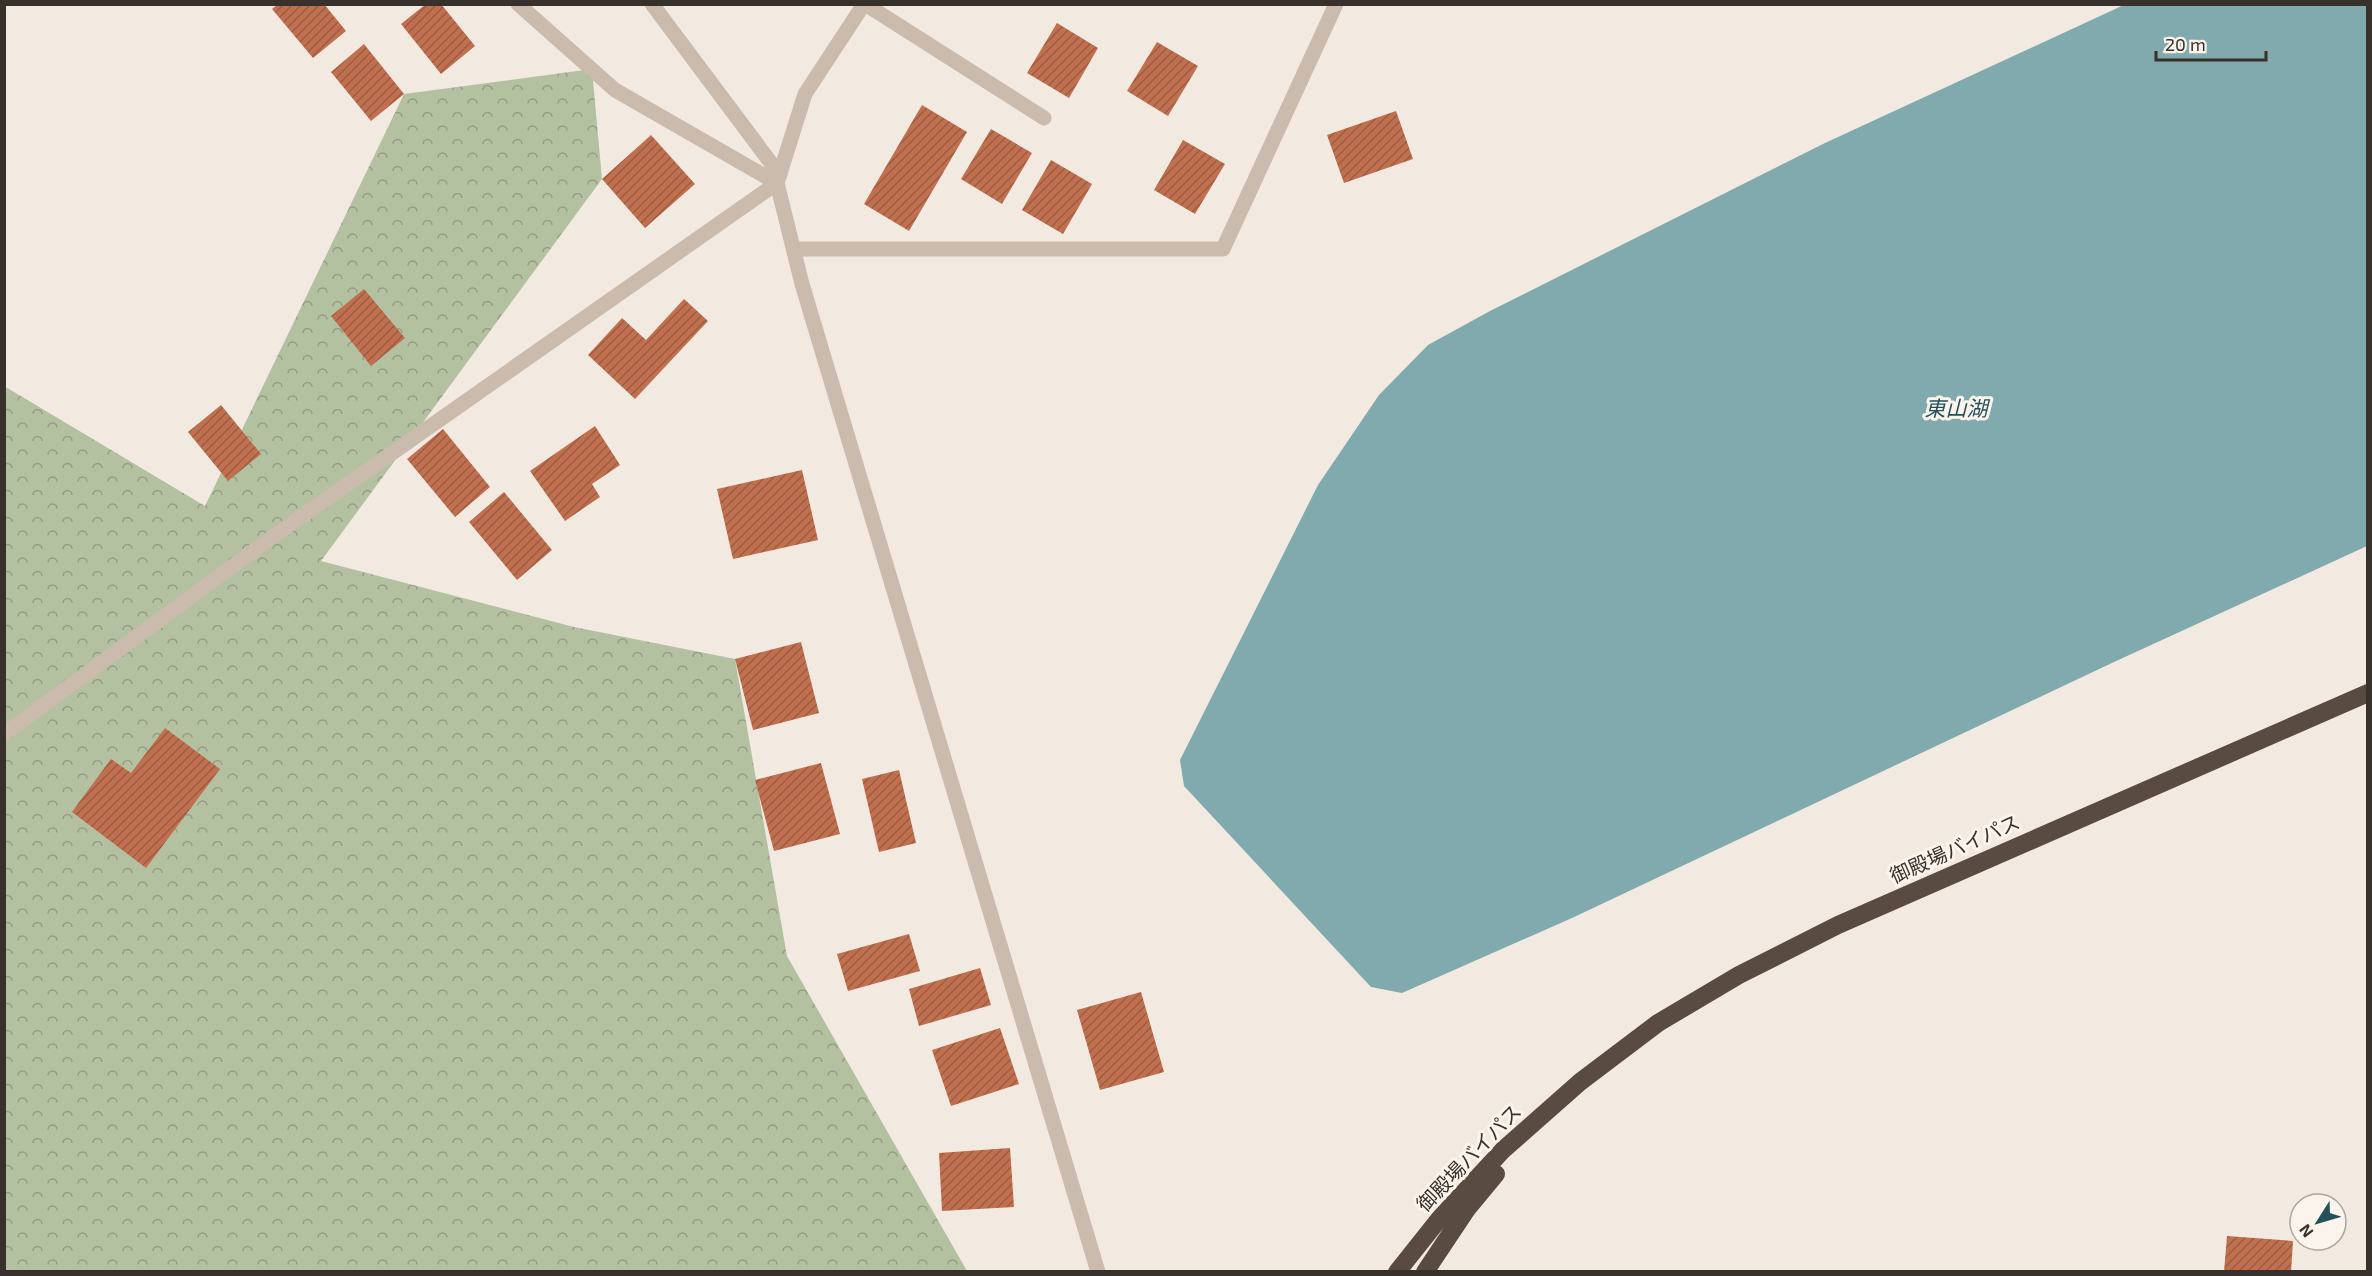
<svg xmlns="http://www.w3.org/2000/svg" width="2372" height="1276" font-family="'Exo 2','Noto Sans JP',sans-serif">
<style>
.forest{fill:url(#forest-crowns)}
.water{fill:#80aaae}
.building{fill:url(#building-hatch)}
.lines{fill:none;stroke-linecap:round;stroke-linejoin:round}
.minor{stroke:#cabbac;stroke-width:15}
.highway{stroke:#594a42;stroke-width:18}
.labels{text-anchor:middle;stroke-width:6;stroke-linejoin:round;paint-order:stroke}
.street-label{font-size:20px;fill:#38302b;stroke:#faf4ec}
.water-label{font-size:21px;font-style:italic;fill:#225258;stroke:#faf4ec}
</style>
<defs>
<pattern id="forest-crowns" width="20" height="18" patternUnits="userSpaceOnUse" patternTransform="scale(1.5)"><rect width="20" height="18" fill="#b4c1a0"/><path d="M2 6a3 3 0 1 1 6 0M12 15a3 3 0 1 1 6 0" fill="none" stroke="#939d83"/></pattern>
<pattern id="building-hatch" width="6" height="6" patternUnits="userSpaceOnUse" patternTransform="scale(1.5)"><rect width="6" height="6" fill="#c0704f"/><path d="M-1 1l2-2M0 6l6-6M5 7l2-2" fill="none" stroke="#9d5c42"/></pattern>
</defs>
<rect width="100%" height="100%" fill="#f2eae0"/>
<path class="forest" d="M592,69L602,179L321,561L574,627L735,659L787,956L967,1271H5L4,386L205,506L404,94Z"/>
<path class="water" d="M2126,4L2367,5V546L2114,662L1572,918L1402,993L1371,987L1184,786L1180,760L1318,485L1379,395L1428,345L1490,311L1825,143Z"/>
<path class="building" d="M278,4H324L346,31L313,58L272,9Z
M426,4H441L475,46L441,74L401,24Z
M1057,23L1098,48L1069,98L1027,73Z
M1157,42L1198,66L1168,116L1127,91Z
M364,44L404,94L371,121L331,72Z
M922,105L967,132L909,231L864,204Z
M1396,111L1413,159L1344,183L1327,135Z
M991,129L1032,153L1002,204L961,179Z
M651,135L695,184L645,228L602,179Z
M1183,140L1225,164L1195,214L1154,190Z
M1051,160L1092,184L1063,234L1022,210Z
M364,289L405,338L371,366L331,316Z
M684,299L708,321L635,399L588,355L622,318L646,340Z
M221,405L261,454L228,481L188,432Z
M595,426L620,465L592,484L600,497L565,521L530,471Z
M443,429L490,487L455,517L407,459Z
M802,470L818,540L733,559L717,489Z
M504,492L552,550L517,580L469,522Z
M801,642L819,713L753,730L735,659Z
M165,728L220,769L146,868L72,812L111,759L131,773Z
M821,763L840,834L774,851L755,780Z
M899,770L916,843L879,852L862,779Z
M909,934L920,971L848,991L837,954Z
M980,968L991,1005L919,1026L909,989Z
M1141,992L1164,1072L1100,1090L1077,1010Z
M1000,1028L1019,1084L951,1106L932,1050Z
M1010,1148L1014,1207L942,1211L939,1153Z
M2227,1236L2293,1241L2291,1272H2224Z"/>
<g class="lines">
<path class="minor" d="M518,4L615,90L777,183
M652,4L780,175
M864,4L805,94L777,183L802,284L1098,1272
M865,4L1044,118
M794,249H1223L1336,4
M4,734L271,538L777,183"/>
<path class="highway" d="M1397,1272L1440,1218L1503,1150L1580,1082L1658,1023L1739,975L1838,925L2368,693
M1425,1272L1467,1209L1496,1174"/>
</g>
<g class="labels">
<g class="street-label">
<text transform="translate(1955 849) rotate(-24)" y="7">御殿場バイパス</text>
<text transform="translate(1469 1158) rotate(-46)" y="7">御殿場バイパス</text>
</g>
<g class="water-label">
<text x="1956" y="416">東山湖</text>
</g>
</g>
<rect width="2372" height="1276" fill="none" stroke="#38302b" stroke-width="12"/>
<g transform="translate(2318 1222) rotate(233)"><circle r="28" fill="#faf4ec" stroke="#aca69f" stroke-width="1.5"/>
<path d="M0-4.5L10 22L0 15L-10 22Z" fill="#225258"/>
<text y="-9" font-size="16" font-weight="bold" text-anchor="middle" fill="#38302b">N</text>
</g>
<path d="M2156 51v9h110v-9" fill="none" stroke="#38302b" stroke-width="3"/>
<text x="2165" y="51" font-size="18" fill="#38302b" stroke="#faf4ec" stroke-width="4.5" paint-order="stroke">20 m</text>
</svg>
